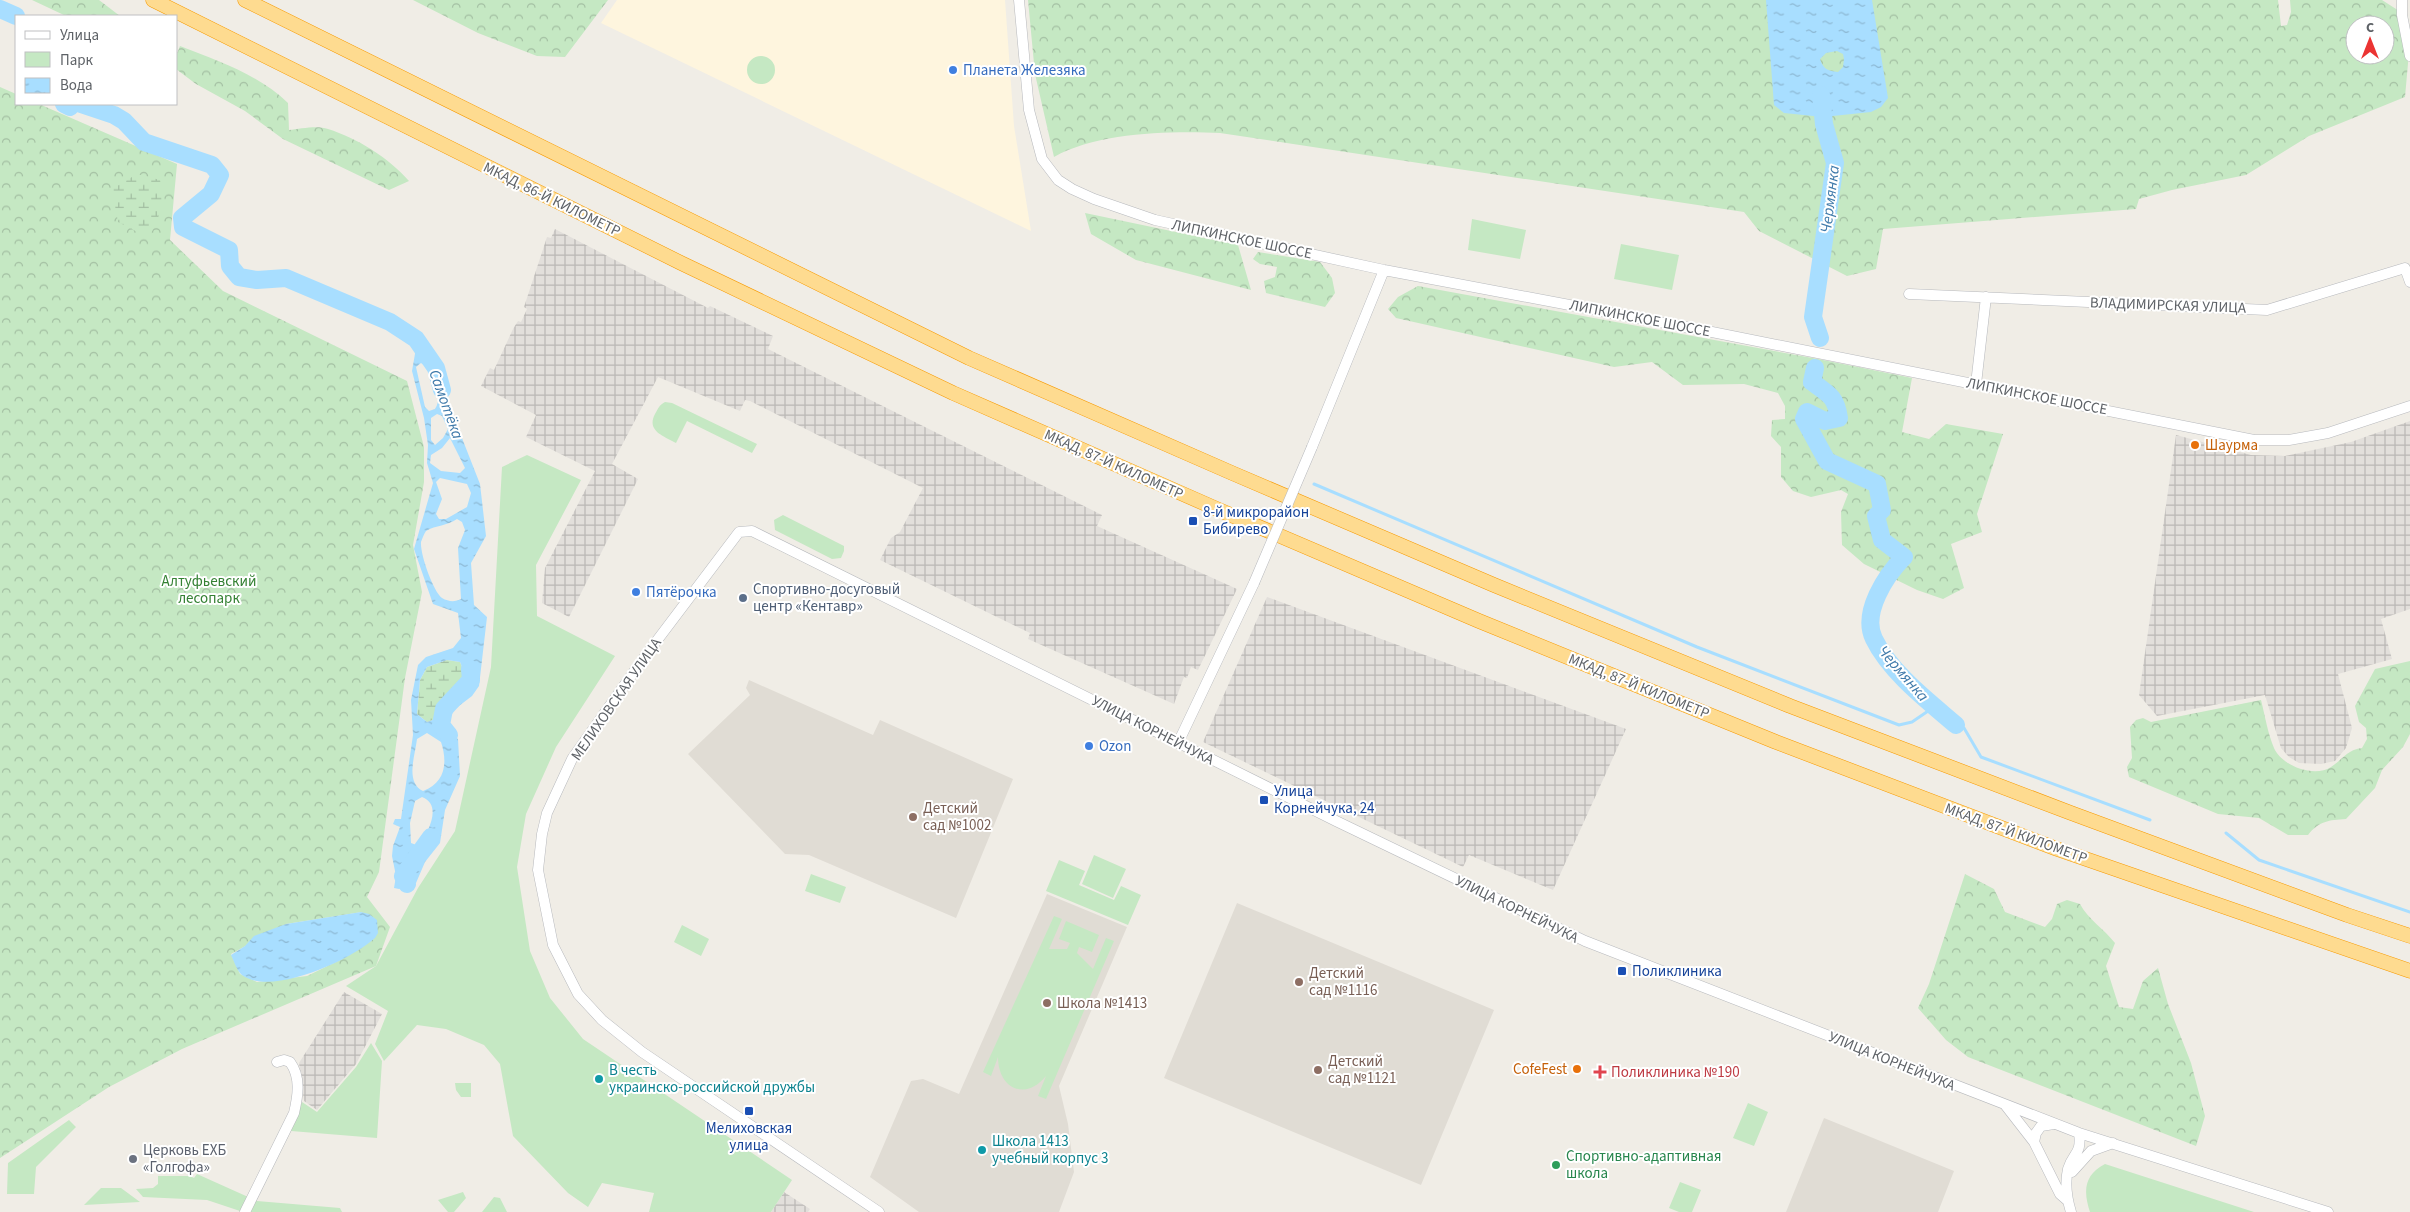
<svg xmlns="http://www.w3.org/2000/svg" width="2410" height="1212" font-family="'Source Sans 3',sans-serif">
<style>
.commercial{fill:#fef5de}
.industrial{fill:url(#industrial-grid)}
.education{fill:#e0dcd4}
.green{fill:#c5e8c3}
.forest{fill:url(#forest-crowns);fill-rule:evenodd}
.wetland{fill:url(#wetland-marsh)}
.water{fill:url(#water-ripples);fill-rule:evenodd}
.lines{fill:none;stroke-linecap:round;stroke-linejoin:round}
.stream{stroke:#a8deff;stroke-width:3}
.river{stroke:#a8deff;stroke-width:18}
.minor-casing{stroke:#b7b9bd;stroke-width:11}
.highway-casing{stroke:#f79a00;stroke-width:15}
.minor{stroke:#fff;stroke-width:10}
.highway{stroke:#fedb90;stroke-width:14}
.minor-bridge-casing{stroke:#b7b9bd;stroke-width:11;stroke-linecap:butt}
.minor-bridge{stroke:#fff;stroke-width:10}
.shop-dot{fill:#3f7fe0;stroke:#fff;stroke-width:2}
.food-dot{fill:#e8710a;stroke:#fff;stroke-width:2}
.transit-dot{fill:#1a4fb4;stroke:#fff;stroke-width:2}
.service-dot{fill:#5c6f8a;stroke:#fff;stroke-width:2}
.education-dot{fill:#8d6e63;stroke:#fff;stroke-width:2}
.health-dot{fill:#e0444e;stroke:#fff;stroke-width:2}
.culture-dot{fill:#0f9aa8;stroke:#fff;stroke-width:2}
.worship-dot{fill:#6b7280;stroke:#fff;stroke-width:2}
.leisure-dot{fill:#2e9e5b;stroke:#fff;stroke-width:2}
.labels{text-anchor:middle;stroke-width:4;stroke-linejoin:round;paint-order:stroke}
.shop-label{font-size:15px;fill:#366cbe;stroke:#fff;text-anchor:start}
.street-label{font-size:15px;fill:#5e6267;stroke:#fff}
.food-label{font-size:15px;fill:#c56008;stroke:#fff;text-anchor:start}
.transit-label{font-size:15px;fill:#164399;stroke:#fff;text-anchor:start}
.park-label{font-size:15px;fill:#348133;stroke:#fff}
.service-label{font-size:15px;fill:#4e5e75;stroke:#fff;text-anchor:start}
.education-label{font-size:15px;fill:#785e54;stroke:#fff;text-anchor:start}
.culture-label{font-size:15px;fill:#0d838f;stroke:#fff;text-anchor:start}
.health-label{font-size:15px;fill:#be3a42;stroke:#fff;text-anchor:start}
.worship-label{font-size:15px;fill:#5b616d;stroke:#fff;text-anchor:start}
.leisure-label{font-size:15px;fill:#27864d;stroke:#fff;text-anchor:start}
.water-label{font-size:16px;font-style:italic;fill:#3f7aaa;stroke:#fff}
</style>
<defs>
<pattern id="industrial-grid" width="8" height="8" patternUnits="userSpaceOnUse" patternTransform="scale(1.25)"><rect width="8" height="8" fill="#e2dfdb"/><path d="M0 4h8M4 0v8" fill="none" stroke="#bab8b5"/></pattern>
<pattern id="forest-crowns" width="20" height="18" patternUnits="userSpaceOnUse" patternTransform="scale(1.25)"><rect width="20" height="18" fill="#c5e8c3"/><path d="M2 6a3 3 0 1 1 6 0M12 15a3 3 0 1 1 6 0" fill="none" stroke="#a3bfa2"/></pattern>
<pattern id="wetland-marsh" width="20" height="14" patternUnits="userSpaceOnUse" patternTransform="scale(1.25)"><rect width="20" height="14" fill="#c5e8c3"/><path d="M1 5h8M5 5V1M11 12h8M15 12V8" fill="none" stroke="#a3bfa2"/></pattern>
<pattern id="water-ripples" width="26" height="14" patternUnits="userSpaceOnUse" patternTransform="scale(1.25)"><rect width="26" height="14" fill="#a8deff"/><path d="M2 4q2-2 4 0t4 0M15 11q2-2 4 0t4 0" fill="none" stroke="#8cb7d2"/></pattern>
</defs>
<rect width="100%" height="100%" fill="#f0ede6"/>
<path class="commercial" d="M617,0H1005L1014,126L1031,231L601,23Z"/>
<path class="industrial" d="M555,229L708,308L710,306L773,336L768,349L1102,515L1097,526L1237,589L1198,670L1191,667L1187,678L1184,677L1174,704L1028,639L1030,633L880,560L891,538L900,532L923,488L750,401L745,400L740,411L658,377L612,464L638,479L569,617L542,603L545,568L595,471L526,437L536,415L481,386L490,368L494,370L513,329L518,321L521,322L527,309L524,307L547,237L551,238Z
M2410,421V609L2381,619L2392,659L2338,674L2352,728L2346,748L2335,761L2321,764L2299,763L2289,757L2281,748L2265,695L2157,716L2139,695L2176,435L2251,455L2285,456L2351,442Z
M1267,597L1626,729L1553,890L1469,855L1463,867L1203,742Z
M344,992L382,1014L356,1064L317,1110L304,1101L299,1063Z
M784,1192L810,1209L808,1212H771Z"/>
<path class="education" d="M749,680L873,735L880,720L1013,779L956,918L809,855L785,854L688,754L750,695L746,688Z
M1047,894L1127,927L1059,1086L1068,1124L1074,1172L1059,1212H919L870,1177L911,1081L923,1079L959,1094Z
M1237,903L1494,1010L1421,1185L1164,1078Z
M1824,1118L1954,1171L1938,1212H1786Z"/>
<path class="green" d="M747 70a14 14 0 1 1 28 0a14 14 0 1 1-28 0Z
M1472,219L1526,230L1520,259L1468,250Z
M1621,244L1679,255L1672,290L1614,279Z
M665,402L672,403L757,444L752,453L687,421L676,443C664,436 646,431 655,414C658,409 659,405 665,402Z
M527,455L581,480L536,565L537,616L615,656L556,747L526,814L517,867L530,951L550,998L583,1039L792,1180L771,1212H649L654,1193L602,1183L588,1207L568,1193L513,1136L500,1064L484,1045L446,1029L417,1025L384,1061L375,1044L388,1011L346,986L376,966L418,888L455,831L491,667L502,467Z
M783,515L844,546V551L841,558L832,559L775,530L774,520Z
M1094,855L1126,869L1113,898L1082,884Z
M1059,860L1085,871L1079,885L1114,900L1121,886L1141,895L1128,925L1046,891Z
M811,874L846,887L840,903L805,891Z
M1054,916L1062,919L1049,949H1067L1070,943L1059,939L1066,921L1099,935L1092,952L1079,947L1077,953L1093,969L1106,938L1114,941L1046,1099L1038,1096L1046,1076C1025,1102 998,1088 998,1057L991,1076L983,1072Z
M682,925L709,939L701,956L674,942Z
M371,1043L382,1061L377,1138L291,1131L302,1102L317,1112L356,1067Z
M455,1083H471V1097H461L456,1090Z
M1748,1103L1768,1112L1754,1146L1733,1138Z
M69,1120L76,1127L36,1167L34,1194H7L8,1163Z
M2105,1164L2254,1212H2090C2083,1191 2084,1175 2105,1164Z
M197,1174L257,1201L340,1208L342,1212H243L207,1200L143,1197L136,1189L153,1188L158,1184V1176H190L194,1178Z
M1680,1182L1701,1190L1692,1212H1679L1669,1208Z
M101,1188H121L140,1202L84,1205Z
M463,1192L466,1198L454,1212H448L438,1200Z
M494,1197L500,1198L507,1212H482Z"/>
<path class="forest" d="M32,0H99L120,16H66Z
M413,0H608L565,57L537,56L478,33Z
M1028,0H1772L1847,111L1860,0H2278L2281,26L2287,25L2291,12L2290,0H2382L2407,16L2410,41L2405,97L2309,136L2246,175L2172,190L2139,199L2136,209L1883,229L1876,269L1847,276L1759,231L1744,212L1220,133C1170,131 1099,132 1054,157L1035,74ZM2355,25H2385V55H2355Z
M180,46C218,61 258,74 288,103L289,130C300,129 317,125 328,129C357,138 389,158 409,181L389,190L283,139L245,111L196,84L176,69V56Z
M1843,48L1849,65L1831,79L1817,66L1820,51Z
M0,87L16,94V104H39L177,164L170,240L223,291L407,381L424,447V482L413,545L422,592L405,678L379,872L367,897L390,927L376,966L182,1049L109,1087L0,1158ZM362,912L346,957L307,976L257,982L240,974L231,954L286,924Z
M1085,213L1238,245L1251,290L1136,260L1091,234Z
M1258,252L1320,262L1332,278L1335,293L1325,307L1266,293L1264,281L1275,277L1277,267L1260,264L1253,259Z
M1418,286L1818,359L1912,378L1902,432L1929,439L1946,424L2003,434L1977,514L1982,532L1951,544L1964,588L1943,599L1917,590L1864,564L1842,545L1841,512L1848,494L1841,490L1811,497L1793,491L1781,477V447L1771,436L1772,420L1785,419V406L1778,393L1744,384L1683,385L1652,362L1614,367L1396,318L1388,309L1398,297Z
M2410,661V734L2403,747L2382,770L2375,788L2346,819C2329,820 2319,821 2308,835H2288L2259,818L2218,814L2129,777L2127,767L2132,758L2130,727L2136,720L2143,718L2151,722L2261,700C2265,716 2268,734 2274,748C2282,766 2314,778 2331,767C2342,760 2348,749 2362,748L2367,739L2366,728L2359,722L2355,706L2375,669Z
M1965,874L1994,889L2005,912L2045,927L2052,919L2057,904L2067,900L2080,904C2088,919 2104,929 2115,943L2106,966L2119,1007L2133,1009L2143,981L2158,968L2168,1004L2191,1063L2205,1116L2196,1146L1968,1057L1946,1040L1918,1008L1929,984Z"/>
<path class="wetland" d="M137,174L160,180L164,204L149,238L118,222L112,189Z
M447,660L460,662L466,677C459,697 449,716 427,722L417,714L420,680L427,667Z"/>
<path class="water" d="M1766,0H1872L1888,98L1881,107L1871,112L1823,117L1784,113L1774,105ZM1837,51L1843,54L1844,59L1843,67L1838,72C1828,71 1823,69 1820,59L1826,53Z
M422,345L444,382L449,405L480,484L486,536L471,563L474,605L487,617L479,686L472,696L455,709L447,723L450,732L458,739L460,776L445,810L440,843L425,862L416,883L407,884L399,889L394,888L396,876L392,856L393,846L400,827L393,824L395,819H401L413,735L411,700L418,665L426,657L453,648L461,638L458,613L433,604L414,549L433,483L427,463L428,445L424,418L412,371L416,348ZM421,363C435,371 444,395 435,409L429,411L425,407L416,367ZM437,414L442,416L448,429L443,438L435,445L431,440V418ZM450,438L465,468L460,473L441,471L430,463L431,455L442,448ZM440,478L467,484L471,493L467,507L446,519H439L436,514L442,499L436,482ZM457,519L462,522L465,530L458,548L461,599C455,602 449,602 442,598C433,591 420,554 421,542C422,539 424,534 426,531C436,525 447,526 457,519ZM447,660L460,662L466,677C459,697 449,716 427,722L417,714L420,680L427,667ZM427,733L441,742C448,763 445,783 423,791C405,782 415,756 417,739ZM422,797C443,805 428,832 419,846L411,843L410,823L415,801Z
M361,912L369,914L377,920L378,933L375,938C351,960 271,997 242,975C237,971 234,961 231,955L245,946L254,936L286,924Z"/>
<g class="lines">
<path class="stream" d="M1314,484L1697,647L1899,725L1912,722L1934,707
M1956,725L1964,728L1981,757L2150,820
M2226,833L2259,860L2410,912"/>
<path class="river" d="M0,9L16,16
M64,104L70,107L72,104
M81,104L114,115L124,121L144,142L212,165L220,175L211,194L182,218L183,227L229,250L230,266L239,277L257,280L286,278L390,322L416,339L436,368L442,390
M1820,338L1813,317L1835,163L1824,124L1821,95
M1815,368L1812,382C1829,394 1836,397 1839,418L1825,421L1807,412L1804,419L1827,461L1877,484L1882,510L1876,516L1882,540L1904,557C1886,575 1861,613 1874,639C1890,672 1928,701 1956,725
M449,735L441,725L444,709L471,680L470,669
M407,884L403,876L431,837"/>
<g class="minor-casing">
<path id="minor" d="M1019,0L1029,110L1042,159L1058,180L1072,189L1094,199L1155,220L1384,270L1712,332L2254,440H2289L2328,433L2410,406
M2402,0V15L2410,56
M1909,294L2267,310L2405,268L2410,282
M1976,384L1986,297
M1312,447L1384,270
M1178,743L1254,583
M2006,1106L2034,1142L2060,1194L2068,1201
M2034,1142L2036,1133L2041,1126L2054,1124
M2072,1172L2091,1151L2113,1143
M245,1212L294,1113C298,1096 301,1077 290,1062L284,1060L277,1062
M879,1212L642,1052L602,1020L578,994L553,945L538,870L542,834L547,813L572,759L643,659L739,532L752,531L1336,821L1585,941L2079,1133L2328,1212
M2071,1212C2067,1199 2065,1182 2068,1169C2073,1152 2082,1155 2079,1133"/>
</g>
<g class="highway-casing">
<path id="highway" d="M153,0L681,263L953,393L1217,509L1479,621L1776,742L2057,849L2410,971
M245,0L969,358L1232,473L1494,585L1790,706L2071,813L2347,915L2410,936"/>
</g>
<use href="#minor" class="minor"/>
<use href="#highway" class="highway"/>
<g class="minor-bridge-casing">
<path id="minor-bridge" d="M1254,583L1312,447"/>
</g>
<use href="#minor-bridge" class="minor-bridge"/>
</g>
<g class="shop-dot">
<circle cx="953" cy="70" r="5"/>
<circle cx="636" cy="592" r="5"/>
<circle cx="1089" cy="746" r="5"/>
</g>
<g class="food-dot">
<circle cx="2195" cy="445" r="5"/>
<circle cx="1577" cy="1069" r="5"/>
</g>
<g class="transit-dot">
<rect x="1188" y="516" width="10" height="10" rx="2.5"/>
<rect x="1259" y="795" width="10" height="10" rx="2.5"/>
<rect x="1617" y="966" width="10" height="10" rx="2.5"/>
<rect x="744" y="1106" width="10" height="10" rx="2.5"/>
</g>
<circle class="service-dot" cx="743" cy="598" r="5"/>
<g class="education-dot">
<circle cx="913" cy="817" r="5"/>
<circle cx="1299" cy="982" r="5"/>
<circle cx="1047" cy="1003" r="5"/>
<circle cx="1318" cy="1070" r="5"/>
</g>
<path class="health-dot" d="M1597.5 1064.5h5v5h5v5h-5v5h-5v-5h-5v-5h5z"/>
<g class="culture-dot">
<circle cx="599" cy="1079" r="5"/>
<circle cx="982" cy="1150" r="5"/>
</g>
<circle class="worship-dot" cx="133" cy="1159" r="5"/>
<circle class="leisure-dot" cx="1556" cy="1165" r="5"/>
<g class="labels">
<g class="shop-label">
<text x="963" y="75">Планета Железяка</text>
<text x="646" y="597">Пятёрочка</text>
<text x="1099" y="751">Ozon</text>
</g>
<g class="street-label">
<text transform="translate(552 199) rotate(26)" y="5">МКАД, 86-Й КИЛОМЕТР</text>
<text transform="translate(1242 239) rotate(12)" y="5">ЛИПКИНСКОЕ ШОССЕ</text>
<text transform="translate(2168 305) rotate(2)" y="5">ВЛАДИМИРСКАЯ УЛИЦА</text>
<text transform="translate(1640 318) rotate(11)" y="5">ЛИПКИНСКОЕ ШОССЕ</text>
<text transform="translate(2037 396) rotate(11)" y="5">ЛИПКИНСКОЕ ШОССЕ</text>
<text transform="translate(1114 464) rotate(24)" y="5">МКАД, 87-Й КИЛОМЕТР</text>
<text transform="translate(1639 686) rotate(22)" y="5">МКАД, 87-Й КИЛОМЕТР</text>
<text transform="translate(616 699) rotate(-55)" y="5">МЕЛИХОВСКАЯ УЛИЦА</text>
<text transform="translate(1153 730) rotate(27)" y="5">УЛИЦА КОРНЕЙЧУКА</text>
<text transform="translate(2016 833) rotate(20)" y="5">МКАД, 87-Й КИЛОМЕТР</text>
<text transform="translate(1517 909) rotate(26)" y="5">УЛИЦА КОРНЕЙЧУКА</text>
<text transform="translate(1892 1061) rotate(22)" y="5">УЛИЦА КОРНЕЙЧУКА</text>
</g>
<g class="food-label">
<text x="2205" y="450">Шаурма</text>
<text x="1567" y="1074" text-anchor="end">CofeFest</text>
</g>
<g class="transit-label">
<text x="1203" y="517">8-й микрорайон<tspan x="1203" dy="17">Бибирево</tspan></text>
<text x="1274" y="796">Улица<tspan x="1274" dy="17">Корнейчука, 24</tspan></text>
<text x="1632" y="976">Поликлиника</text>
<text x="749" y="1133" text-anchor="middle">Мелиховская<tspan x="749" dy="17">улица</tspan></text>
</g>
<g class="park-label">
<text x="209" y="586">Алтуфьевский<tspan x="209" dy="17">лесопарк</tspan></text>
</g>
<g class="service-label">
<text x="753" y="594">Спортивно-досуговый<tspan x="753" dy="17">центр «Кентавр»</tspan></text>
</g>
<g class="education-label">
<text x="923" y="813">Детский<tspan x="923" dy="17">сад №1002</tspan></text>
<text x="1309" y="978">Детский<tspan x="1309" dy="17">сад №1116</tspan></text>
<text x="1057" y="1008">Школа №1413</text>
<text x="1328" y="1066">Детский<tspan x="1328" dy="17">сад №1121</tspan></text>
</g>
<g class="culture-label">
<text x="609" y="1075">В честь<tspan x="609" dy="17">украинско-российской дружбы</tspan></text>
<text x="992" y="1146">Школа 1413<tspan x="992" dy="17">учебный корпус 3</tspan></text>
</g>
<g class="health-label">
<text x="1611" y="1077">Поликлиника №190</text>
</g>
<g class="worship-label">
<text x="143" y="1155">Церковь ЕХБ<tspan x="143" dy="17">«Голгофа»</tspan></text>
</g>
<g class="leisure-label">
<text x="1566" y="1161">Спортивно-адаптивная<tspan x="1566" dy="17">школа</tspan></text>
</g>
<g class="water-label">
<text transform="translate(1829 199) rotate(-83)" y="6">Чермянка</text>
<text transform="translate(447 404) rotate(70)" y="6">Самотёка</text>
<text transform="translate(1904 673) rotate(49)" y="6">Чермянка</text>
</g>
</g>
<rect x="15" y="15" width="162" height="90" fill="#ffffff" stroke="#bfc0c2"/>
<rect x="25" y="31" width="25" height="8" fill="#ffffff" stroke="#bfc0c2"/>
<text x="60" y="40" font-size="15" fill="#5e6267">Улица</text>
<rect x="25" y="52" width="25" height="15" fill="#c5e8c3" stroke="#bfc0c2"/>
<text x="60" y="65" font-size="15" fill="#5e6267">Парк</text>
<rect x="25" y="78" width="25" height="15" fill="url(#water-ripples)" stroke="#bfc0c2"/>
<text x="60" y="90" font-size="15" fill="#5e6267">Вода</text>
<g transform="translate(2370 40)"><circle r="24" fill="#ffffff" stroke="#bfc0c2"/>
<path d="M0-4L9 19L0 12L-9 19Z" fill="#eb3432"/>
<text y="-8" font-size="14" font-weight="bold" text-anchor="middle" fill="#5e6267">С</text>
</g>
</svg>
